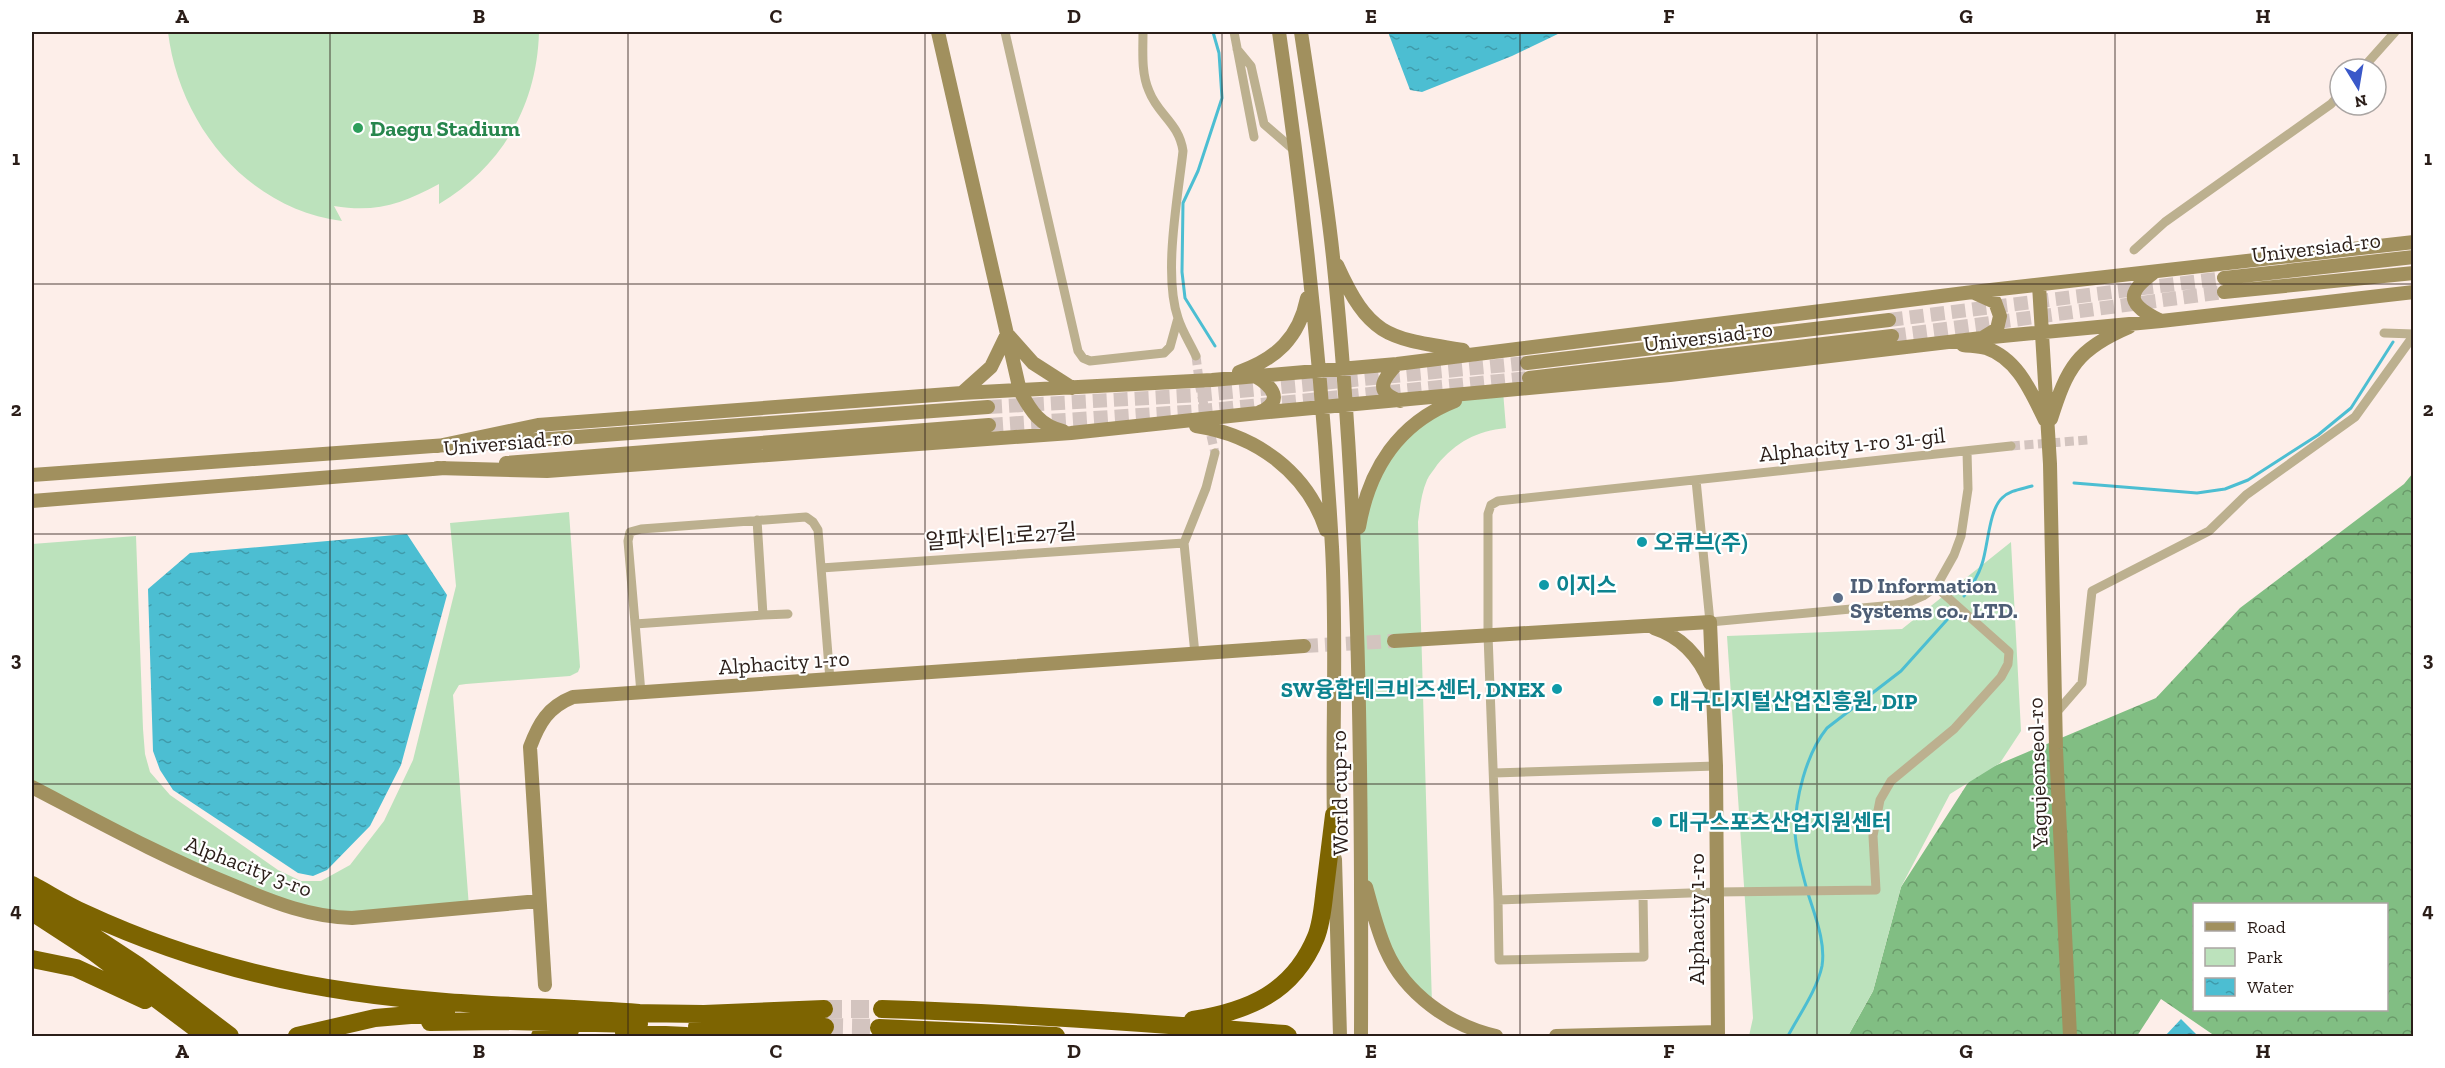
<svg xmlns="http://www.w3.org/2000/svg" width="2445" height="1068" font-family="'Zilla Slab','Noto Sans KR',serif">
<style>
.forest{fill:url(#forest-crowns);fill-rule:evenodd}
.green{fill:#bce2bc}
.water{fill:url(#water-ripples)}
.lines{fill:none;stroke-linecap:round;stroke-linejoin:round}
.stream{stroke:#4cbed2;stroke-width:3}
.street-tunnel{stroke:#d3c4bf;stroke-width:9;stroke-dasharray:9 4.5;stroke-linecap:butt}
.secondary-tunnel{stroke:#d3c4bf;stroke-width:14;stroke-dasharray:14 7;stroke-linecap:butt}
.highway-tunnel{stroke:#d3c4bf;stroke-width:18;stroke-dasharray:18 9;stroke-linecap:butt}
.street{stroke:#bcb08f;stroke-width:9}
.secondary{stroke:#a1905e;stroke-width:14}
.highway{stroke:#7d6401;stroke-width:18}
.grid{fill:none;stroke:#2b1e19;stroke-width:1.5;stroke-opacity:0.55}
.leisure-dot{fill:#2e9e5b;stroke:#fff;stroke-width:2}
.culture-dot{fill:#0f9aa8;stroke:#fff;stroke-width:2}
.service-dot{fill:#5c6f8a;stroke:#fff;stroke-width:2}
.labels{text-anchor:middle;stroke-width:4.5;stroke-linejoin:round;paint-order:stroke}
.leisure-label{font-size:22px;font-weight:bold;fill:#27864d;stroke:#fff;text-anchor:start}
.street-label{font-size:22px;fill:#2b1e19;stroke:#fff}
.culture-label{font-size:22px;font-weight:bold;fill:#0d838f;stroke:#fff;text-anchor:start}
.service-label{font-size:22px;font-weight:bold;fill:#4e5e75;stroke:#fff;text-anchor:start}
.neatline{fill:none;stroke:#2b1e19;stroke-width:2}
.grid-label{font-size:20px;text-anchor:middle;font-weight:bold;fill:#2b1e19}
</style>
<defs>
<pattern id="forest-crowns" width="20" height="18" patternUnits="userSpaceOnUse" patternTransform="scale(1.5)"><rect width="20" height="18" fill="#81be83"/><path d="M2 6a3 3 0 1 1 6 0M12 15a3 3 0 1 1 6 0" fill="none" stroke="#6a9a6a"/></pattern>
<pattern id="water-ripples" width="26" height="14" patternUnits="userSpaceOnUse" patternTransform="scale(1.5)"><rect width="26" height="14" fill="#4cbed2"/><path d="M2 4q2-2 4 0t4 0M15 11q2-2 4 0t4 0" fill="none" stroke="#3f9aaa"/></pattern>
</defs>
<rect width="100%" height="100%" fill="#fdeee9"/>
<path class="forest" d="M2413,473V1036H2215L2161,999L2137,1036H1848L1873,991L1901,887L1973,775L2156,698L2240,608L2404,484ZM2194,904H2386V1010H2194Z"/>
<path class="green" d="M168,32H539C537,106 502,166 439,204V184C402,204 376,213 334,206L342,221C247,209 179,124 168,32Z
M1503,391L1506,428C1477,431 1456,442 1437,465C1434,470 1429,475 1427,480C1421,494 1420,508 1418,522L1432,1005L1403,978L1366,886L1355,546L1361,514L1394,443L1459,399Z
M569,512L580,667L578,672L570,676L466,684L459,685L453,695L469,907L352,918L243,890L32,787V544L136,536L143,729L145,754L150,772L170,795L278,870L301,881H321L350,865L384,821L413,760L456,586L450,523Z
M2011,542L2021,731L2000,763L1950,794L1901,887L1873,991L1848,1036H1749L1753,1018L1727,636L1902,629Z"/>
<path class="water" d="M1388,32H1562L1512,56L1422,92L1410,90Z
M407,534L447,595L401,765L370,826L327,870L313,876L298,873L173,790L160,770L153,751L148,589L190,553Z
M2181,1019L2198,1036H2165Z"/>
<g class="lines">
<path class="stream" d="M1213,32L1219,53L1222,98L1198,171L1183,203L1182,272L1185,298L1215,346
M2074,483L2197,493L2225,489L2248,480L2318,435L2351,408L2393,342
M1964,596C1972,586 1978,576 1982,564C1988,546 1989,510 2002,498C2010,490 2022,489 2032,486
M1788,1036C1799,1015 1817,990 1822,966C1826,941 1814,914 1807,890C1802,872 1796,851 1795,832C1795,799 1806,754 1827,728L1901,671L1954,612"/>
<path class="street-tunnel" d="M1196,356L1200,388L1215,453
M2011,446L2088,440"/>
<path class="secondary-tunnel" d="M1889,320L2224,278
M1892,336L2224,292
M988,407L1200,395L1527,363
M989,425L1201,411L1529,378
M1304,646L1394,641"/>
<path class="highway-tunnel" d="M824,1009H882
M825,1027L879,1028"/>
<path class="street" d="M1005,32L1078,351L1083,358L1090,361L1164,353L1170,347L1178,318
M1143,32C1143,51 1141,73 1149,91C1158,115 1179,123 1183,151C1178,197 1163,274 1178,318C1182,331 1190,343 1196,356
M1234,32L1254,137
M1237,49L1251,66L1264,124L1294,150
M2362,69L2395,32
M2134,250L2165,222L2331,104L2340,94
M2384,333L2414,334
M1696,480L1710,622L1905,604L1923,596L1936,587L1954,555L1961,536L1968,489L1967,451
M821,568L1184,543
M1936,587L2009,652L2008,664L2001,677L1954,729L1891,781L1880,800L1873,836L1876,890L1717,892L1498,900L1488,635V514L1491,505L1498,501L2011,446
M763,615L788,614
M635,624L763,615L757,520
M1195,654L1184,543L1206,488L1215,453
M641,693L628,541L630,532L641,529L806,517L813,522L818,530L830,680
M2056,713L2082,683L2092,591L2209,531L2246,495L2355,417L2414,335
M1494,773L1716,766
M1498,900L1499,960L1644,957L1643,895"/>
<path class="secondary" d="M938,32L1020,391C1031,411 1040,426 1063,431
M1279,32C1304,202 1322,375 1332,547C1337,639 1332,732 1334,824
M1301,32C1312,107 1325,182 1333,257C1360,516 1362,777 1361,1036
M1337,265C1370,338 1388,338 1463,350
M2152,274C2124,295 2130,305 2159,320
M2224,278L2414,257
M2039,285L2050,464L2056,749L2070,1036
M2224,292L2414,273
M1975,293L1995,302L2000,316L1997,329L1984,337
M1009,336L1033,363L1072,388
M1963,345C1970,346 1979,346 1986,348C2018,359 2031,392 2045,420
M1527,363L1889,320
M1397,364C1382,380 1374,392 1400,401
M1239,372C1276,359 1299,338 1307,298
M1255,376C1272,386 1285,401 1260,412
M1529,378L1892,336
M962,393L991,367L1007,334
M2051,419C2067,368 2077,349 2129,327
M1196,426C1256,435 1307,472 1326,530
M481,444L988,407
M438,446L538,425L962,393L1212,380L1397,364L1973,292L2414,242
M506,463L989,425
M437,468L547,471L1071,433L1258,413L1670,375L1982,338L2161,321L2414,292
M32,475L447,445
M32,501L445,468
M1359,527C1369,469 1399,423 1455,401
M1654,628C1682,637 1699,656 1710,683
M1394,641L1710,622L1716,766L1718,1036
M32,787C99,822 166,859 237,887C275,903 311,917 352,918L539,901
M1335,859L1340,1036
M1366,887C1372,908 1377,930 1386,950C1405,994 1451,1026 1496,1036
M545,985L530,747C539,723 548,707 573,697L1304,646
M1556,1036L1718,1032"/>
<path class="highway" d="M32,885C49,894 66,905 84,913C168,952 262,979 353,992C448,1006 544,1006 639,1013
M41,902L137,965L230,1036
M32,912L95,953L206,1036
M32,959L76,968L145,1000
M882,1009C1016,1013 1150,1023 1285,1034L1288,1036
M629,1013L704,1014L824,1009
M1193,1020C1248,1011 1293,993 1316,937C1322,922 1323,904 1325,888C1328,863 1331,839 1334,815
M430,1022L504,1021L639,1024
M697,1026L825,1027
M879,1028L1056,1036
M624,1033L686,1036
M297,1036L375,1018L446,1012
M540,1036L570,1030"/>
</g>
<path class="grid" d="M330,32V1036M628,32V1036M925,32V1036M1222,32V1036M1520,32V1036M1817,32V1036M2115,32V1036M32,284H2414M32,534H2414M32,784H2414"/>
<circle class="leisure-dot" cx="358" cy="128" r="6"/>
<g class="culture-dot">
<circle cx="1642" cy="542" r="6"/>
<circle cx="1544" cy="585" r="6"/>
<circle cx="1557" cy="689" r="6"/>
<circle cx="1658" cy="701" r="6"/>
<circle cx="1657" cy="822" r="6"/>
</g>
<circle class="service-dot" cx="1838" cy="598" r="6"/>
<g class="labels">
<g class="leisure-label">
<text x="370" y="136">Daegu Stadium</text>
</g>
<g class="street-label">
<text transform="translate(2316 247) rotate(-7)" y="8">Universiad-ro</text>
<text transform="translate(1708 336) rotate(-7)" y="8">Universiad-ro</text>
<text transform="translate(508 442) rotate(-5)" y="8">Universiad-ro</text>
<text transform="translate(1852 444) rotate(-6)" y="8">Alphacity 1-ro 31-gil</text>
<text transform="translate(1001 536) rotate(-4)" y="8">알파시티1로27길</text>
<text transform="translate(784 662) rotate(-4)" y="8">Alphacity 1-ro</text>
<text transform="translate(2037 773) rotate(-92)" y="8">Yagujeonseol-ro</text>
<text transform="translate(1339 793) rotate(-91)" y="8">World cup-ro</text>
<text transform="translate(249 866) rotate(21)" y="8">Alphacity 3-ro</text>
<text transform="translate(1696 919) rotate(-90)" y="8">Alphacity 1-ro</text>
</g>
<g class="culture-label">
<text x="1654" y="550">오큐브(주)</text>
<text x="1556" y="593">이지스</text>
<text x="1545" y="697" text-anchor="end">SW융합테크비즈센터, DNEX</text>
<text x="1670" y="709">대구디지털산업진흥원, DIP</text>
<text x="1669" y="830">대구스포츠산업지원센터</text>
</g>
<g class="service-label">
<text x="1850" y="593">ID Information<tspan x="1850" dy="25">Systems co., LTD.</tspan></text>
</g>
</g>
<rect width="2445" height="1068" fill="none" stroke="#ffffff" stroke-width="66"/>
<rect x="2193" y="903" width="195" height="108" fill="#ffffff" stroke="#aaa5a3" stroke-width="1.5"/>
<rect x="2205" y="922" width="30" height="9" fill="#a1905e" stroke="#aaa5a3" stroke-width="1.5"/>
<text x="2247" y="933" font-size="18" fill="#2b1e19">Road</text>
<rect x="2205" y="948" width="30" height="18" fill="#bce2bc" stroke="#aaa5a3" stroke-width="1.5"/>
<text x="2247" y="963" font-size="18" fill="#2b1e19">Park</text>
<rect x="2205" y="978" width="30" height="18" fill="url(#water-ripples)" stroke="#aaa5a3" stroke-width="1.5"/>
<text x="2247" y="993" font-size="18" fill="#2b1e19">Water</text>
<g transform="translate(2358 87) rotate(169)"><circle r="28" fill="#ffffff" stroke="#aaa5a3" stroke-width="1.5"/>
<path d="M0-4.5L10 22L0 15L-10 22Z" fill="#3a58c9"/>
<text y="-9" font-size="16" font-weight="bold" text-anchor="middle" fill="#2b1e19">N</text>
</g>
<rect x="33" y="33" width="2379" height="1002" class="neatline"/>
<g class="grid-label">
<text x="182" y="23">A</text>
<text x="479" y="23">B</text>
<text x="776" y="23">C</text>
<text x="1074" y="23">D</text>
<text x="1371" y="23">E</text>
<text x="1669" y="23">F</text>
<text x="1966" y="23">G</text>
<text x="2263" y="23">H</text>
<text x="16" y="165">1</text>
<text x="2428" y="165">1</text>
<text x="16" y="416">2</text>
<text x="2428" y="416">2</text>
<text x="16" y="666">3</text>
<text x="2428" y="666">3</text>
<text x="16" y="917">4</text>
<text x="2428" y="917">4</text>
<text x="182" y="1058">A</text>
<text x="479" y="1058">B</text>
<text x="776" y="1058">C</text>
<text x="1074" y="1058">D</text>
<text x="1371" y="1058">E</text>
<text x="1669" y="1058">F</text>
<text x="1966" y="1058">G</text>
<text x="2263" y="1058">H</text>
</g>
</svg>
